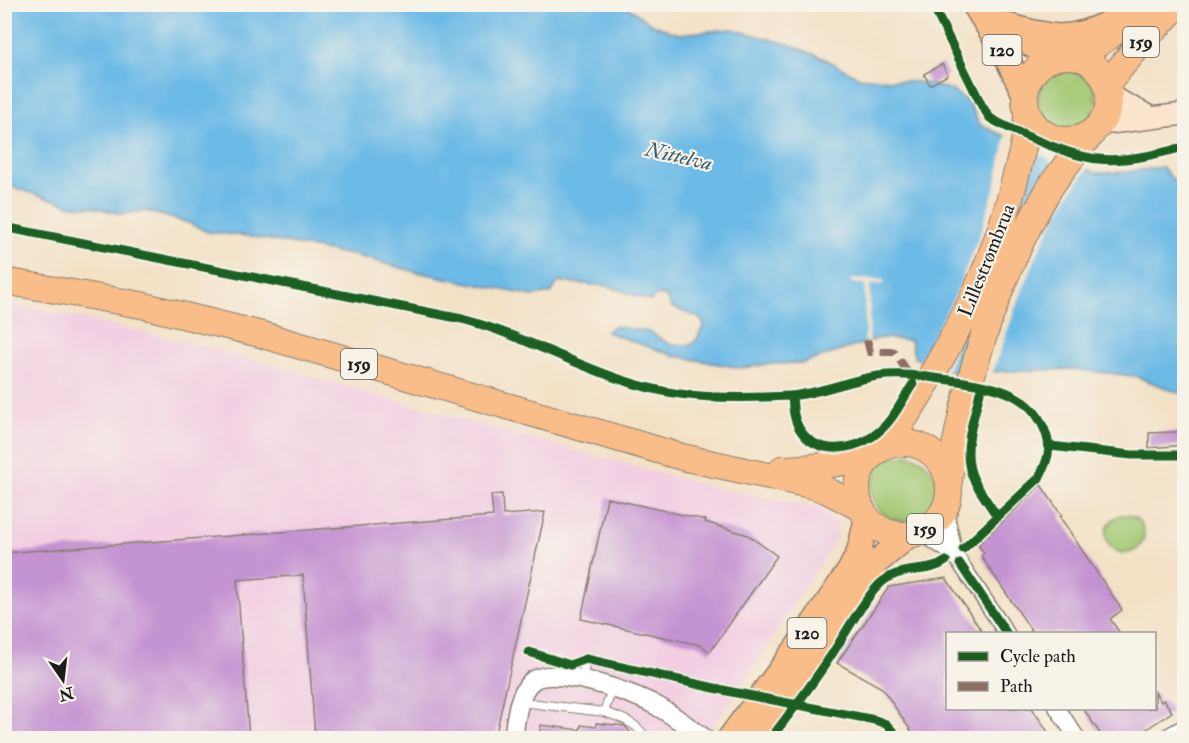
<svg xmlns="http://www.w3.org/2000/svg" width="1189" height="743" font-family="'IM FELL Double Pica',serif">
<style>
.built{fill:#f2cfe2}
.green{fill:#a2c872;stroke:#5f7247;stroke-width:1.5}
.water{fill:#6cbae6;stroke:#446b81;stroke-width:1.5}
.pier{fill:#f3e1c6}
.building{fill:#c493d2}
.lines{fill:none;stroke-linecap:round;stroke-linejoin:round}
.service-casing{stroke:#887e71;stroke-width:10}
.minor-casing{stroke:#887e71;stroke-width:18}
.tertiary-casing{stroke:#887e71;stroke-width:21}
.secondary-casing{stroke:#887e71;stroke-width:24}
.primary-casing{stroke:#887e71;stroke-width:27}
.trunk-casing{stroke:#887e71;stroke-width:28}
.service{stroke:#fff;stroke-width:8}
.minor{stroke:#fff;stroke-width:15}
.tertiary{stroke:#fff;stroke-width:18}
.secondary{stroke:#fce5cf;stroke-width:21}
.primary{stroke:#f8bd88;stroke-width:24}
.trunk{stroke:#f8bd88;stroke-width:26}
.quiet{stroke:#8d6e63;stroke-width:8;stroke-dasharray:15 8;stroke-linecap:butt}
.cycleway-casing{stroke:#f7f3e8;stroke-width:13}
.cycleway{stroke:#1b5e20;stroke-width:9}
.labels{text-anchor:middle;stroke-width:4.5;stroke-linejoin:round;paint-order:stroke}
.shield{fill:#f7f3e8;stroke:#5e5c59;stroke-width:1.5}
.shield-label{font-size:18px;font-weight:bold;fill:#1c1c1c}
.street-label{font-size:20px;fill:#1c1c1c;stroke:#f7f3e8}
.water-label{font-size:21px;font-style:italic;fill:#3c5b6d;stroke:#f7f3e8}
</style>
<rect width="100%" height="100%" fill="#f7f3e8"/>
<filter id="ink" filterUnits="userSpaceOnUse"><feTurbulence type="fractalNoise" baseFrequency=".0167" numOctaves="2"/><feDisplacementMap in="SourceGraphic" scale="12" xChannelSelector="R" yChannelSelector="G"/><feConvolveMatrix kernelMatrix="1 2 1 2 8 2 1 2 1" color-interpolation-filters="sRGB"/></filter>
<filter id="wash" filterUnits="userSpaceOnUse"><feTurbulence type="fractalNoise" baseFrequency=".008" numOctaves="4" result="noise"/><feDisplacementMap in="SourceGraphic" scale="24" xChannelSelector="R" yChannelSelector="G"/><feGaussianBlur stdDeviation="1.35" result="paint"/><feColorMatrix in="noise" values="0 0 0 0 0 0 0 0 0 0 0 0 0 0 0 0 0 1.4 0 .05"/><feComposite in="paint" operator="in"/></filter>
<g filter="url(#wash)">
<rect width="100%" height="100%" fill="#f3e1c6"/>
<path class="built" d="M5,305L37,309L193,343L519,435L715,488L821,508L837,526L838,536L740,688L704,738H5Z"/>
<path class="green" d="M1038 99a29 29 0 1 1 58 0a29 29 0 1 1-58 0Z
M871 488a33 33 0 1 1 66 0a33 33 0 1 1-66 0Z
M1106 534a19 19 0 1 1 38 0a19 19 0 1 1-38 0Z"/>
<path class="water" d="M5,5H624L654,25L679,34L732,29L791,45L825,59L858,77L924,83L951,90L963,98L970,105L980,125L1055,159L1081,165L1095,173L1127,172L1162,167L1175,182L1184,185V395L1135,376L1071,369L954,373L915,358L910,340L880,338L803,363L768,364L741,368L675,356L606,332L614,326L650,332L669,344L691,345L697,339L704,324L698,317L671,307L667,297L657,295L650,301L608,286L558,282L551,293L533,296L412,271L357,256L248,236L208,232L186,222L146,211L122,214L93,207L73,206L5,185Z"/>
<path class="pier" d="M1006,134L1056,156L1089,166L1066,199L1042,243L1015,309L992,375H962L1051,166V162L1044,156L1040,155L1032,159L946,373L919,363L955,295L980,234L996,183Z
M851,279L884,280V284L870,285L869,342L865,343V284L851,283Z"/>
<g id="blocks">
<path class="building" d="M942,64L948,75L930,85L924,74Z
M1173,432H1185V445L1149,448V433Z
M1041,485L1062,516L1060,517L1122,610L1110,619L1120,633H1033L981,556L984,553L978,545Z
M502,494L503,515L545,512L495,738H315L303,575L237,580L249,738H4V553L493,516L491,495Z
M607,498L706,520L705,522L748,535L777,556L710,652L700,645L581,619Z
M946,578L983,633H948V708H1032L1052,738H916L882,688L837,663L889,587Z
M1155,692L1161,702L1164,700L1172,712L1133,738H1103L1083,708H1155Z
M596,723L625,726L635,738H539L541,725L580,730L581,725L596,727Z"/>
</g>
</g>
<g filter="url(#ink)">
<use href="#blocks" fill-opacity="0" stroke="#887e71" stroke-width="1.5"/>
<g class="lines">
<g class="service-casing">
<path id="service" d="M582,679L586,659
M521,702L604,712L612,689
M604,712C621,718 636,722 646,738"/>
</g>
<g class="minor-casing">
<path id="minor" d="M945,509L955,555L1007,634
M920,532L955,555
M1057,708L1077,738
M1165,738L1184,727"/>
</g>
<g class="tertiary-casing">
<path id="tertiary" d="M513,738C516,721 517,695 531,682C551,663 633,693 655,705C672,714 688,727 704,738"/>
</g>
<g class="secondary-casing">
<path id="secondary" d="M1110,96L1152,118
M1101,124L1184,114"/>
</g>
<g class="primary-casing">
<path id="primary" d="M974,4L1005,54L1025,95
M998,23C1016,28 1035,34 1054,36C1082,39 1109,22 1133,11
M1012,33L1053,58
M730,738L796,649L850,570L859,552L867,518
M753,738L809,662L864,578L877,562L909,535"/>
</g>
<g class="trunk-casing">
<path id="trunk" d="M1025 98a42 42 0 1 1 84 0a42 42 0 1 1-84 0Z
M1077,57L1110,36L1147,4
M1107,83L1144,40L1179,4
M4,281L141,305L263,335L682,457L810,485L826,490L861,508
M857 489a46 46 0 1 1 92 0a46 46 0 1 1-92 0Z
M887,445C942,363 992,277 1015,179C1021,157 1027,135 1027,112
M782,469C815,468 839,464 872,455
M949,481C951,461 956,442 960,423C978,342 1007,260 1049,189C1061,170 1076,152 1091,135"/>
</g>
<use href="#service" class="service"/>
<use href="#minor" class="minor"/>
<use href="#tertiary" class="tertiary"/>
<use href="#secondary" class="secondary"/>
<use href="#primary" class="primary"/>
<use href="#trunk" class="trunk"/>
<path class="quiet" d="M867,340L870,352H894L910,375"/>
<g class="cycleway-casing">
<path id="cycleway" d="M932,4L982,106L990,118L999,123C1022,135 1074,157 1098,159C1126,162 1158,154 1184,147
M4,227L462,319C538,339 601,383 680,394C716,399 753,398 789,396C820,394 848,380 878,376C900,373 921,376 942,379C976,383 1024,388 1041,422C1053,445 1050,456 1039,478L963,549
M980,392C974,419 960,453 974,480C980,492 989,504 997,516
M792,396C793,407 793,418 799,428C816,457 855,451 877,433C893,421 902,400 913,384
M1050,446L1132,455H1184
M960,564L1007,634
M529,652L570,665L586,659L732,692L875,720L886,724L899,738
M771,738C791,712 812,685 830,657C843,638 866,595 882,582C905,564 927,575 946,561"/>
</g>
<use href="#cycleway" class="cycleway"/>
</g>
</g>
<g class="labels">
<g class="shield">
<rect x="1123" y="27" width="36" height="30" rx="4.5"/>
<rect x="982.5" y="35" width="39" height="30" rx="4.5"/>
<rect x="341" y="349" width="36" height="30" rx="4.5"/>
<rect x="907" y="514" width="36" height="30" rx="4.5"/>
<rect x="787.5" y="618" width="39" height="30" rx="4.5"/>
</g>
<g class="shield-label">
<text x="1141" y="48">159</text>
<text x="1002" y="56">120</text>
<text x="359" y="370">159</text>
<text x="925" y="535">159</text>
<text x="807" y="639">120</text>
</g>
<g class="street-label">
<text transform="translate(986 260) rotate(-68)" y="7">Lillestrømbrua</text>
</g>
<g class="water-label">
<text transform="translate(679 156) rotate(13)" y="7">Nittelva</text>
</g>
</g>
<rect width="1189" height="743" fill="none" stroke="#f7f3e8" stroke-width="24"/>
<rect x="946" y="632" width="210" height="78" fill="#f7f3e8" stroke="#9f9d96" stroke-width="1.5"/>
<rect x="958" y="652" width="30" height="9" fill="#1b5e20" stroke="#9f9d96" stroke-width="1.5"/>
<text x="1000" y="662" font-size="18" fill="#1c1c1c">Cycle path</text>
<rect x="958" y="682" width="30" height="9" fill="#8d6e63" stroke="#9f9d96" stroke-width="1.5"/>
<text x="1000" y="692" font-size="18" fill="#1c1c1c">Path</text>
<g transform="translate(63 680) rotate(166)" stroke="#f7f3e8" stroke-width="4.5" paint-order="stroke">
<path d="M0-4.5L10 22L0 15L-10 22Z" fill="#1c1c1c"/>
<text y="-9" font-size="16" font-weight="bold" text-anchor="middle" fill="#1c1c1c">N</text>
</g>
</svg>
